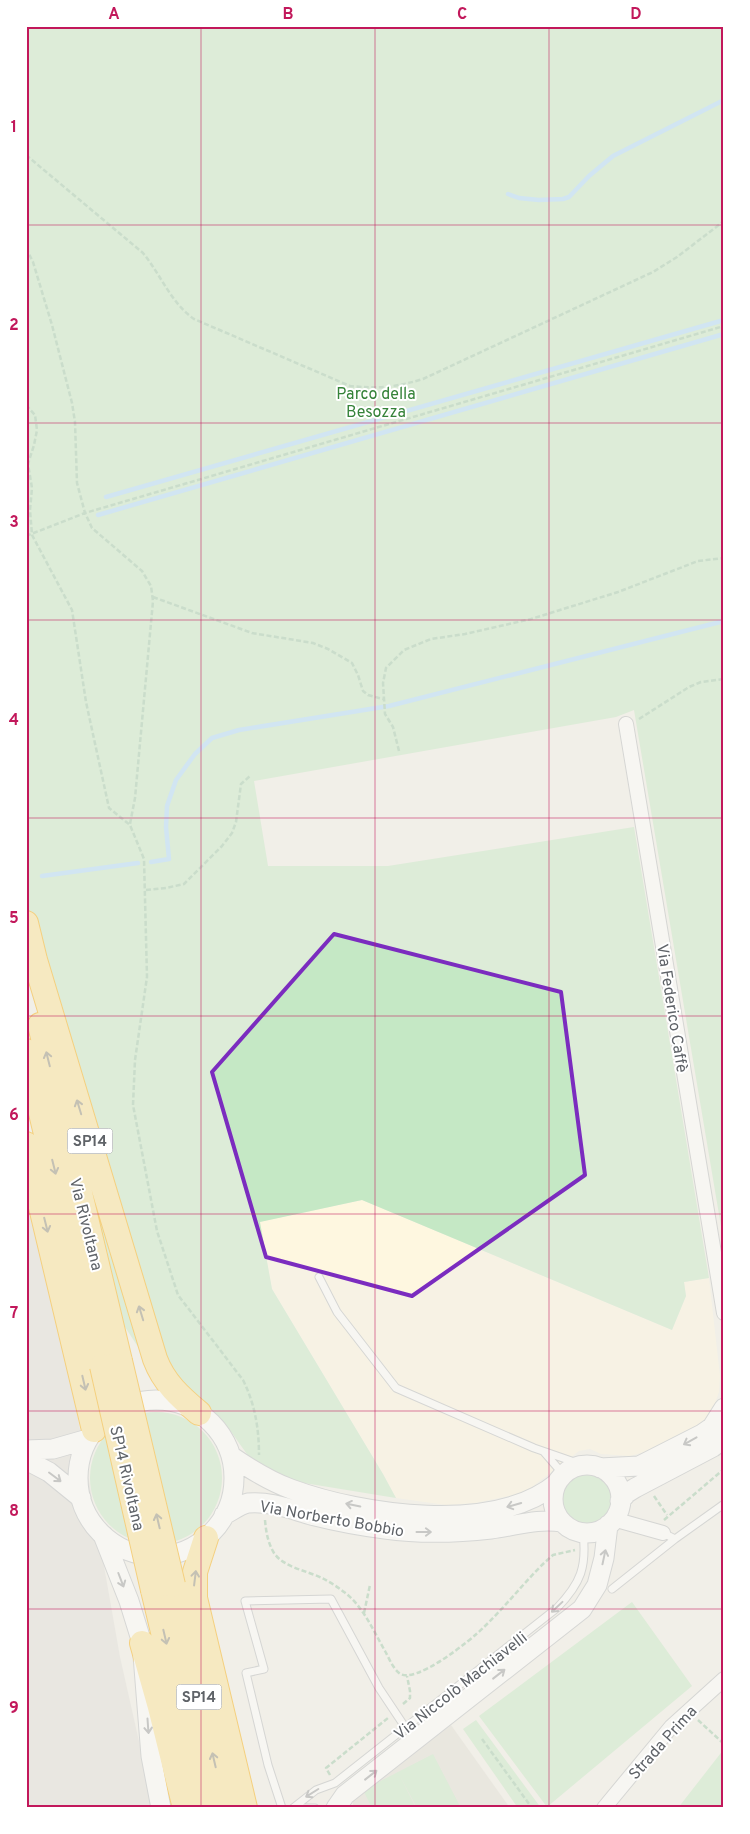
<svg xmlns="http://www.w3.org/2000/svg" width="750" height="1834" font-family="Overpass,sans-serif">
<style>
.commercial{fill:#fef7e0}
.industrial{fill:#e0deda}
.education{fill:#e1ded6}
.green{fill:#c5e8c5}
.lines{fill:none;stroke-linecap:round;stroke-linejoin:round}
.stream{stroke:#aadaff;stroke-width:4.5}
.lane-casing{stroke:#b5b8bc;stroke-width:9}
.street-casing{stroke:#b5b8bc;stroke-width:16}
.secondary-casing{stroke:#b6babf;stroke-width:21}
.highway-casing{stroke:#f9ab00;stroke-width:26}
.path{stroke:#9cc7a9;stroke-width:2.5;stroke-dasharray:5 2.5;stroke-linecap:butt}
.lane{stroke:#fff;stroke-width:7}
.street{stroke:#fff;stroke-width:14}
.secondary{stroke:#fff;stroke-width:19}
.highway{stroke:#fde293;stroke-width:24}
.highway-bridge-casing{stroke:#f9ab00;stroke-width:26;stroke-linecap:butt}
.highway-bridge{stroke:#fde293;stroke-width:24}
.oneway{stroke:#8e8975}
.oneway2{stroke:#979a9d}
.marked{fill:none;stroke:#7b2cbf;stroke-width:4;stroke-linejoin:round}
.grid{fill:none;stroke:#c2185b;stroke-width:1;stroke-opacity:0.55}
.labels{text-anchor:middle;stroke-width:4;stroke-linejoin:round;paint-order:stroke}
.shield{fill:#fff;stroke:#8f9295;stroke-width:1}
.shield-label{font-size:15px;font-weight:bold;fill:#5f6368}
.park-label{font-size:16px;fill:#348238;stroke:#fff}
.street-label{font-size:16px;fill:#5f6368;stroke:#fff}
.neatline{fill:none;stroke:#c2185b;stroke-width:2}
.grid-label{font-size:16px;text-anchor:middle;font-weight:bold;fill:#c2185b}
</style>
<rect width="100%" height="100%" fill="#f1efe8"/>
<path class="commercial" d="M362,1200L672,1330L686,1296L684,1282L709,1278L720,1376L719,1392L711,1414L701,1423L644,1452L630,1456L601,1454L590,1449L579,1451L524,1493L475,1503L446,1505L396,1498L383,1474L272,1289L259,1222Z"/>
<path class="industrial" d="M26,1187L76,1407L120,1657L154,1808H26Z"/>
<path class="education" d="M451,1725L510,1808H354L352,1801L358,1791Z"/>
<path class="green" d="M26,26H724V1244L634,710L616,717L254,781L268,866H388L634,827L709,1278L684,1282L686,1296L672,1330L362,1200L260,1222L272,1289L383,1474L396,1498L304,1483L274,1474L249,1457L232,1433L215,1415L146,1359L125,1327L113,1298L26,937Z
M90 1478a66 66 0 1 1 132 0a66 66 0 1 1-132 0Z
M561 1499a26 26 0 1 1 52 0a26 26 0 1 1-52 0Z
M632,1602L692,1686L547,1807L479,1716Z
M476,1720L541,1808H518L463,1729Z
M724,1749V1808H678Z
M433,1754L461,1808H417L399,1774L416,1808H372L363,1790Z"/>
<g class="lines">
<path class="stream" d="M508,194L519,198L539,200L563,199L569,197L589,176L613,156L724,100
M106,497L724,320
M98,515L724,334
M151,862L169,859L166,827L167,806L176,780L195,754L212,738L239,730L389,706L724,621
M42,876L138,863"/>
<g class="lane-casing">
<path id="lane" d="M319,1277L337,1312L396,1388L534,1448L583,1465
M544,1452L563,1474
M663,1533L675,1539L724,1504
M612,1589L675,1539
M282,1808L268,1765L246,1673L264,1669L245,1601L331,1599L379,1688L405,1727
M293,1808L316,1790L335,1783L557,1608C581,1583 587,1567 583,1532
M304,1808H315"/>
</g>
<g class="street-casing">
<path id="street" d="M626,724L724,1313
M613,1519L663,1533
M604,1808L671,1727L724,1679"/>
</g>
<g class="secondary-casing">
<path id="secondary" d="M78 1478a78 78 0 1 1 156 0a78 78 0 1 1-156 0Z
M26,1450L53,1449L88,1439
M231,1456C250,1469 269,1481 291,1489C362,1515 494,1535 557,1483
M26,1460L49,1472L81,1498
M553 1499a34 34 0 1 1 68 0a34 34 0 1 1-68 0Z
M600,1468L639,1466L702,1434L712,1427L724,1408
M620,1501L627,1493L635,1488L713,1447L724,1438
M224,1515C232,1511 239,1505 248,1503C270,1501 290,1509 311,1515C335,1521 361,1526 385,1529C420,1534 456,1533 491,1529C516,1526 537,1518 562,1522
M103,1535L129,1601L142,1643L151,1756L161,1808
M336,1808L345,1795L582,1609L597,1585L604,1558L608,1525"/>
</g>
<g class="highway-casing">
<path id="highway" d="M26,923L35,960L155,1359C164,1383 180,1397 199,1413
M40,1025L120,1361
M26,1051L102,1366
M26,1144L94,1430
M206,1538L195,1572V1598L245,1808
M173,1585L225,1808
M153,1590L205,1808
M142,1643L160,1707L185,1808"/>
</g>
<path class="path" d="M26,155L143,253C161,275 171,303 194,319L350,386C378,389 397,387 423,379L653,272L677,257L724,221
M26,248L33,262L52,325L72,403L75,422L77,483L85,513L92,528L142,571L151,586L153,601L135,798L130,824
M26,405L35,415L37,430L34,445L28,464L32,488L30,510L32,535L72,610L86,702L109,808L130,825L144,859L147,977L135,1060L133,1105L157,1231L178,1295L243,1380C255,1404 259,1429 259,1455
M26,536L85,513L724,326
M153,597L252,633L313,643L328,649L352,663L358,675L363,691L368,695L383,699
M639,719L689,687L701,682L724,679
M399,751L393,727L385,714L383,683L386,668L404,650L431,639L465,634L531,619L618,592L698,561L724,558
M146,890L166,888L184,884L222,846L232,833L236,822L241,784L250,776
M654,1496L667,1515
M265,1520C266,1532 268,1543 274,1553C284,1568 309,1571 324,1579C331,1583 338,1587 344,1592C363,1606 373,1630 385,1651C389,1658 392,1667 399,1673C414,1686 471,1640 483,1628C504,1608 522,1585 543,1564L553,1555L575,1550
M664,1520L724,1469
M364,1613L370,1585
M403,1704L410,1698V1691L407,1676
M698,1720L724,1744
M482,1739L532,1808
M330,1775L326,1768L388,1718"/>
<use href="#lane" class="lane"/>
<use href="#street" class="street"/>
<use href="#secondary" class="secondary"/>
<use href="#highway" class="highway"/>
<g class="highway-bridge-casing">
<path id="highway-bridge" d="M120,1361L173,1585
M102,1366L153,1590"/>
</g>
<use href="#highway-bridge" class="highway-bridge"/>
</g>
<defs><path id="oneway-shaft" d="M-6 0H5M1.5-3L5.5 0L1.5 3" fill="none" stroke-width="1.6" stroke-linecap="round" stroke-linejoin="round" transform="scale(1.25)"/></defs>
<g class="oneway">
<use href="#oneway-shaft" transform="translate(48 1059) rotate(-104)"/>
<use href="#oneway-shaft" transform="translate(79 1107) rotate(-107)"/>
<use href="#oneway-shaft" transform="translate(54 1167) rotate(76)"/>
<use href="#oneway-shaft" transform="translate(46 1225) rotate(76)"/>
<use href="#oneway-shaft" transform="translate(141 1313) rotate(-107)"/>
<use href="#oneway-shaft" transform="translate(84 1383) rotate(77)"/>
<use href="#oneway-shaft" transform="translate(158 1521) rotate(-103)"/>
<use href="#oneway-shaft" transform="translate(195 1578) rotate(-83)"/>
<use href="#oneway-shaft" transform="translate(165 1637) rotate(77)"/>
<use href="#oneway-shaft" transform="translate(214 1760) rotate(-103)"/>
</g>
<g class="oneway2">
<use href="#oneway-shaft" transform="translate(690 1441) rotate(151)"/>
<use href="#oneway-shaft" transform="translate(55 1477) rotate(37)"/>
<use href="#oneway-shaft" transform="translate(353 1505) rotate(-168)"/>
<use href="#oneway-shaft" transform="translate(514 1505) rotate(164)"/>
<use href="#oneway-shaft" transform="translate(424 1532)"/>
<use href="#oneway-shaft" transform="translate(604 1557) rotate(-78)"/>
<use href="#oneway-shaft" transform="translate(121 1580) rotate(69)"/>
<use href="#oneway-shaft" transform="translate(557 1607) rotate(137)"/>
<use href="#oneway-shaft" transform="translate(499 1674) rotate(-38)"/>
<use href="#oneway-shaft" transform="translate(148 1726) rotate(86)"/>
<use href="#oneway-shaft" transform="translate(371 1775) rotate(-38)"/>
<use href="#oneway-shaft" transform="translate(312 1793) rotate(148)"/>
</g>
<path d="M0 0H750V1834H0ZM334,934L561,992L585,1175L412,1296L266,1257L212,1072Z" fill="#f1efe8" fill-opacity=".55" fill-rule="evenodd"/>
<path class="marked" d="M334,934L561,992L585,1175L412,1296L266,1257L212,1072Z"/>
<path class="grid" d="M201,26V1808M375,26V1808M549,26V1808M26,225H724M26,423H724M26,620H724M26,818H724M26,1016H724M26,1214H724M26,1411H724M26,1609H724"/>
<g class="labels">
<g class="shield">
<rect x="67.5" y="1128.5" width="45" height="25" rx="4"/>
<rect x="176.5" y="1684.5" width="45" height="25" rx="4"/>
</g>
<g class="shield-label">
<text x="90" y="1146">SP14</text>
<text x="199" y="1702">SP14</text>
</g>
<g class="park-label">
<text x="376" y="399">Parco della<tspan x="376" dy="18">Besozza</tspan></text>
</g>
<g class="street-label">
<text transform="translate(673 1008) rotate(81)" y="6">Via Federico Caffè</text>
<text transform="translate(87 1224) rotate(76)" y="6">Via Rivoltana</text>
<text transform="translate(128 1478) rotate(77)" y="6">SP14 Rivoltana</text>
<text transform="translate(332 1518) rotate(10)" y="6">Via Norberto Bobbio</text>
<text transform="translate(460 1685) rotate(-38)" y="6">Via Niccolò Machiavelli</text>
<text transform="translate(662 1742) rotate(-48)" y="6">Strada Prima</text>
</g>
</g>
<rect width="750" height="1834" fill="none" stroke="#ffffff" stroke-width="55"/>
<rect x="28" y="28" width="694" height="1778" class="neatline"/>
<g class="grid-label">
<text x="114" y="19">A</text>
<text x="288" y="19">B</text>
<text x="462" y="19">C</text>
<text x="636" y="19">D</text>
<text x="14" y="132">1</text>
<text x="14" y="330">2</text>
<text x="14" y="527">3</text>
<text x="14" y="725">4</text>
<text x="14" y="923">5</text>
<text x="14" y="1120">6</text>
<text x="14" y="1318">7</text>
<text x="14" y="1516">8</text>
<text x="14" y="1713">9</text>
</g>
</svg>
